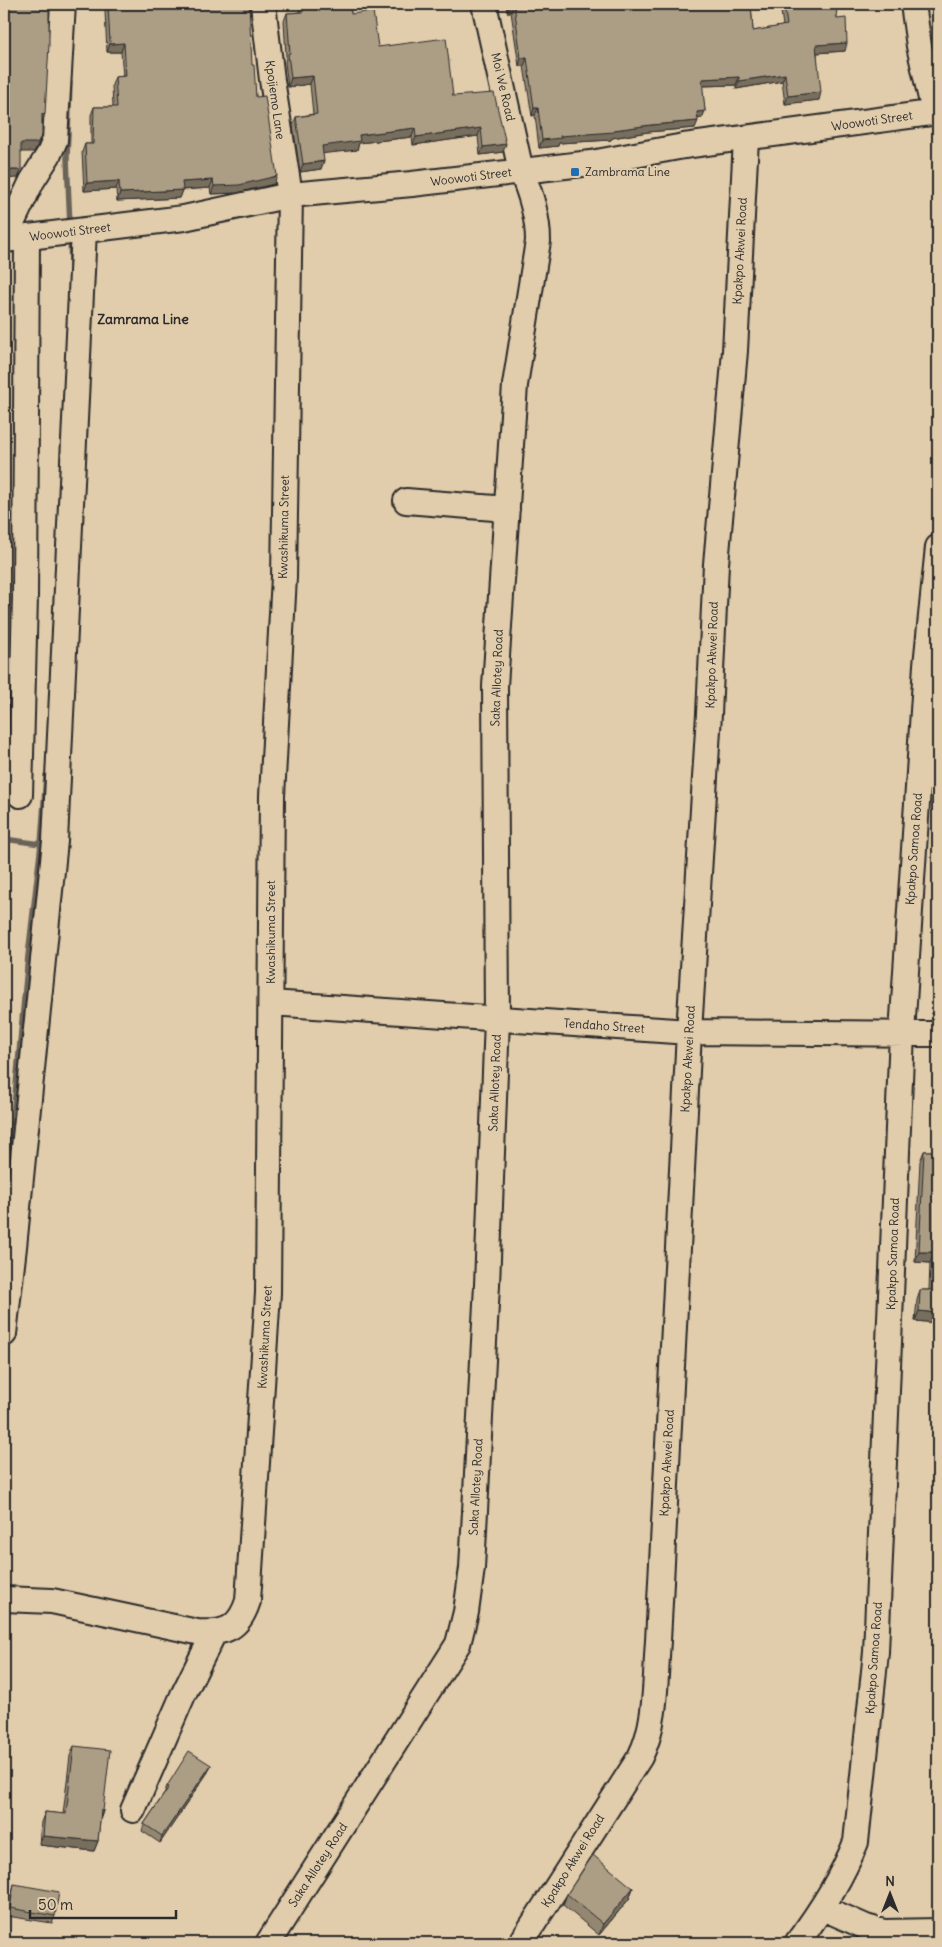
<svg xmlns="http://www.w3.org/2000/svg" width="942" height="1947" font-family="Delius,sans-serif">
<style>
.lines{fill:none;stroke-linecap:round;stroke-linejoin:round}
.stream{stroke:#6b6459;stroke-width:5.5}
.minor-casing{stroke:#2b2b2b;stroke-width:28}
.minor{stroke:#e1ccab;stroke-width:24}
.wall{fill:#948772;stroke:#2b2b2b}
.shaded-wall{fill:#786e5d;stroke:#2b2b2b}
.building{fill:#ac9d85;stroke:#2b2b2b}
.poi-dot{fill:#1f6fb2;stroke:#e1ccab;stroke-width:2}
.labels{text-anchor:middle;stroke-width:4;stroke-linejoin:round;paint-order:stroke}
.street-label{font-size:12px;fill:#2b2b2b;stroke:#e1ccab}
.poi-label{font-size:12px;fill:#2b2b2b;stroke:#e1ccab;text-anchor:start}
.neighbourhood-label{font-size:14px;font-weight:bold;fill:#2b2b2b;stroke:#e1ccab}
</style>
<rect width="100%" height="100%" fill="#e1ccab"/>
<filter id="ink" filterUnits="userSpaceOnUse"><feTurbulence type="fractalNoise" baseFrequency=".02" numOctaves="2"/><feDisplacementMap in="SourceGraphic" scale="10" xChannelSelector="R" yChannelSelector="G"/><feConvolveMatrix kernelMatrix="1 2 1 2 8 2 1 2 1" color-interpolation-filters="sRGB"/></filter>
<g filter="url(#ink)">
<g class="lines">
<path class="stream" d="M70,226L67,158L70,83
M70,238L71,266
M4,839L41,844
M4,1215L28,956L41,844L46,775"/>
<g class="minor-casing">
<path id="minor" d="M913,4L919,46L934,112
M4,240L184,218L290,195L412,184L591,163L684,146L938,112
M4,240L32,181L49,154L55,140L63,4
M406,501L507,509
M20,795L25,597L27,237
M271,1003L689,1032L938,1034
M4,1334L14,1247L55,841L84,230
M4,1599L52,1601L197,1632C225,1634 239,1629 248,1601L268,1293L272,796L284,577L290,195L272,80L263,4
M133,1810L183,1695L214,1633
M823,1908L866,1927L884,1932L938,1931
M268,1943L458,1644L466,1612L472,1568L487,1285L497,1019L495,686L515,385L538,241C538,216 531,194 521,171L484,4
M521,1943L640,1757C657,1724 655,1678 658,1641L689,1032L709,714L716,564L735,351L746,139
M797,1943C821,1911 841,1880 856,1842L876,1652L902,1033L926,665L938,547"/>
</g>
<use href="#minor" class="minor"/>
</g>
<path class="wall" d="M108,4L252,65L256,97L274,184L236,193L211,194L210,188L183,190L180,198L117,201L116,189L84,191L82,152L85,144H91V115L94,107H113L112,85L115,77L123,76L121,52H107L105,11Z
M299,4H350L351,14L378,47L453,96L503,152L480,155L478,136L413,145L412,137L359,143L357,150L323,153L321,169L300,172L293,125L296,117L313,114L310,84L288,87L285,62L286,57L284,21L287,13L300,12Z
M506,4H751L753,31L783,26L780,4H836L837,19L845,51L817,53L819,100L785,104L782,81L736,89V85L702,86L705,111L702,118L697,119L695,128L648,132L612,138L611,140L559,143L558,146L539,148L535,115L532,116L524,66H519L511,12H507Z
M924,1151H938V1323L915,1321L917,1300L920,1290H929L930,1263L915,1262L920,1161Z
M74,1746L103,1811L100,1820L98,1841L94,1851L39,1845L41,1822L45,1812L63,1814L70,1756Z
M211,1765L208,1772L160,1843L142,1831L144,1824L164,1794L167,1786Z
M14,1884L55,1916L52,1923L7,1916L12,1892Z
M633,1888L629,1899L599,1935L563,1905L567,1894Z"/>
<path class="shaded-wall" d="M509,4H514L511,12H507Z
M124,43L121,52H107L110,44Z
M847,43L845,51L813,53L816,45Z
M521,58H527L524,66H519Z
M785,74L782,81L736,89L739,81Z
M313,76L310,84L288,87L291,78Z
M739,77L736,85L699,86L702,79Z
M821,92L819,100L785,104L788,96Z
M534,108H538L535,115L532,116Z
M705,111L702,118L694,119L697,112Z
M42,114H45L42,123Z
M698,121L695,128L648,132L612,138L611,140L559,143L558,146L539,148L542,140L560,136L614,130L651,125Z
M415,128L412,137L359,143L357,150L319,154L322,146L359,135Z
M481,128L478,136L413,145L416,137Z
M42,135L38,144L34,152H18L21,143Z
M506,144L503,152L480,155L483,147Z
M324,161L321,169L300,172L303,164Z
M4,170H21L18,178L4,179Z
M277,176L274,184L236,193L211,194L214,186Z
M213,180L210,188L179,190L182,182Z
M119,181L116,189L84,191L87,183Z
M183,190L180,198L117,201L120,193Z
M919,1252H934L930,1263L915,1262Z
M919,1311L938,1313V1323L915,1321Z
M211,1765L208,1772L160,1843L162,1836Z
M101,1810L103,1811L100,1820Z
M43,1836L98,1841L94,1851L39,1845Z
M633,1888L629,1899L599,1935L603,1924Z"/>
<path class="building" d="M4,4H49V45L45,114H42V135L37,143H21V170H4Z
M108,4H249L252,65H254L256,97L265,96L277,176L239,185L214,186L213,180L182,182L183,190L120,193L119,181L87,183L85,144H93L94,107H117L115,77L126,76L124,43L110,44Z
M303,4H350L351,14L373,11L378,47L446,38L453,96L494,93L506,144L483,147L481,128L416,137L415,128L359,135L360,141L322,146L324,161L303,164L296,117L317,114L313,76L291,78L288,54L290,53L287,13L303,12Z
M509,4H751L753,31L787,25L784,4H836L837,19L846,18L847,43L816,45L821,92L788,96L785,74L739,81V77L702,79L705,111L697,112L698,121L651,125L614,130V132L560,136L561,138L542,140L538,108H534L527,58H521L514,4Z
M924,1151H938V1313L919,1311L920,1290H932L934,1252H919Z
M74,1746L110,1750L103,1811L101,1810L98,1841L43,1836L45,1812L66,1814Z
M189,1751L211,1765L162,1836L144,1824L169,1787L167,1786Z
M593,1855L633,1888L603,1924L567,1894Z
M14,1884L59,1892L55,1916L10,1908Z
M816,1940L823,1943H815Z"/>
</g>
<rect class="poi-dot" x="570" y="167" width="10" height="10" rx="2.5"/>
<g class="labels">
<g class="street-label">
<text transform="translate(503 87) rotate(77)" y="4">Moi We Road</text>
<text transform="translate(275 100) rotate(82)" y="4">Kpojiemo Lane</text>
<text transform="translate(872 121) rotate(-8)" y="4">Woowoti Street</text>
<text transform="translate(471 177) rotate(-7)" y="4">Woowoti Street</text>
<text transform="translate(70 232) rotate(-7)" y="4">Woowoti Street</text>
<text transform="translate(740 251) rotate(-87)" y="4">Kpakpo Akwei Road</text>
<text transform="translate(284 527) rotate(-89)" y="4">Kwashikuma Street</text>
<text transform="translate(712 655) rotate(-88)" y="4">Kpakpo Akwei Road</text>
<text transform="translate(497 678) rotate(-88)" y="4">Saka Allotey Road</text>
<text transform="translate(914 849) rotate(-86)" y="4">Kpakpo Samoa Road</text>
<text transform="translate(271 932) rotate(-90)" y="4">Kwashikuma Street</text>
<text transform="translate(604 1026) rotate(4)" y="4">Tendaho Street</text>
<text transform="translate(688 1059) rotate(-87)" y="4">Kpakpo Akwei Road</text>
<text transform="translate(495 1083) rotate(-88)" y="4">Saka Allotey Road</text>
<text transform="translate(893 1254) rotate(-88)" y="4">Kpakpo Samoa Road</text>
<text transform="translate(265 1337) rotate(-87)" y="4">Kwashikuma Street</text>
<text transform="translate(667 1463) rotate(-87)" y="4">Kpakpo Akwei Road</text>
<text transform="translate(476 1487) rotate(-87)" y="4">Saka Allotey Road</text>
<text transform="translate(874 1658) rotate(-86)" y="4">Kpakpo Samoa Road</text>
<text transform="translate(573 1861) rotate(-58)" y="4">Kpakpo Akwei Road</text>
<text transform="translate(318 1865) rotate(-57)" y="4">Saka Allotey Road</text>
</g>
<g class="poi-label">
<text x="585" y="176">Zambrama Line</text>
</g>
<g class="neighbourhood-label">
<text x="143" y="324">Zamrama Line</text>
</g>
</g>
<rect width="942" height="1947" fill="none" stroke="#e1ccab" stroke-width="20"/>
<rect x="10" y="10" width="922" height="1927" fill="none" stroke="#2b2b2b" stroke-width="2" filter="url(#ink)"/>
<g transform="translate(890 1894)" stroke="#e1ccab" stroke-width="4" paint-order="stroke">
<path d="M0-4L9 19L0 12L-9 19Z" fill="#2b2b2b"/>
<text y="-8" font-size="14" font-weight="bold" text-anchor="middle" fill="#2b2b2b">N</text>
</g>
<path d="M30 1910v8h146v-8" fill="none" stroke="#2b2b2b" stroke-width="2.5"/>
<text x="38" y="1910" font-size="15" fill="#2b2b2b" stroke="#e1ccab" stroke-width="4" paint-order="stroke">50 m</text>
</svg>
